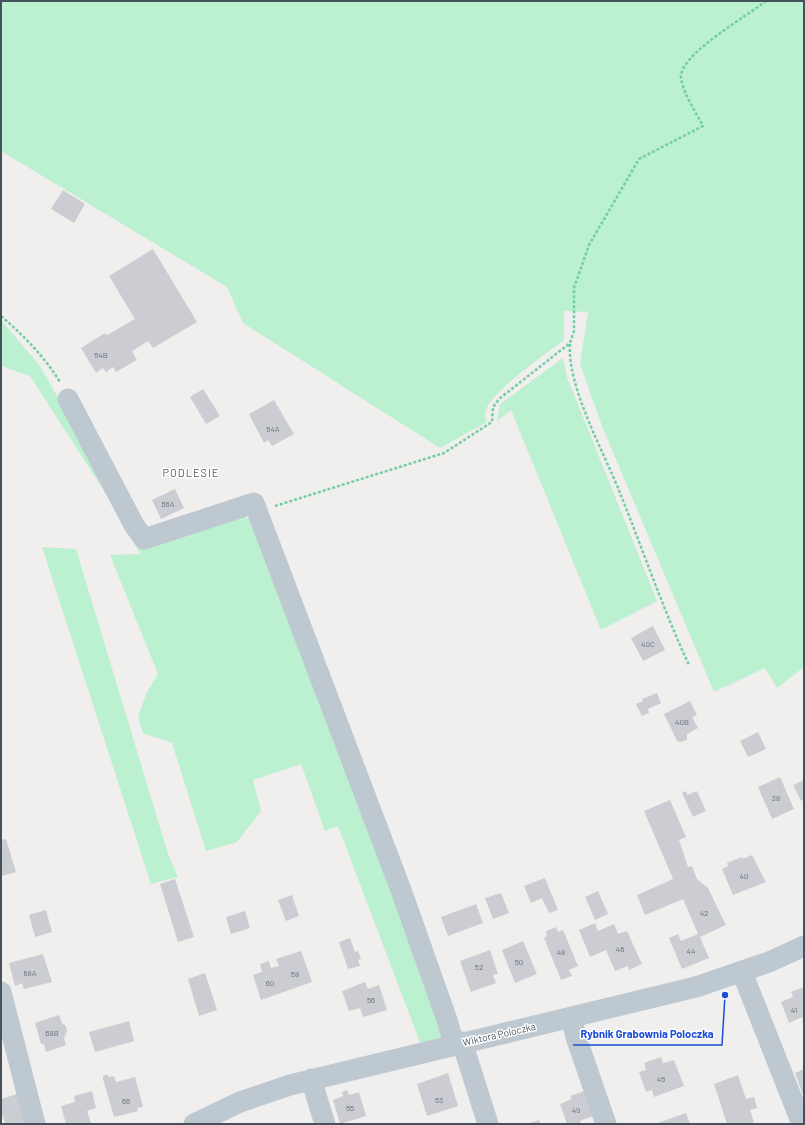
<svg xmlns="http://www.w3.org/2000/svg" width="805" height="1125" font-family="Barlow,sans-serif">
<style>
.green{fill:#bbf0d0}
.building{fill:#cbcdd3}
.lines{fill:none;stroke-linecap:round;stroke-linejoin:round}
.path{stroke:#72cea3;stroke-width:2.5;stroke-dasharray:3 2;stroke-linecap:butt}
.minor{stroke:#bec8d1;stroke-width:21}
.labels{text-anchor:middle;stroke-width:3;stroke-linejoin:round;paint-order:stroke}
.number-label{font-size:8px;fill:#67707a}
.street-label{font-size:10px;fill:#46515c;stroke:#fff}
.neighbourhood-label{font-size:11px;letter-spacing:1px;fill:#5b5e63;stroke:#fff}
.leader{fill:none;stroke:#1d4ed8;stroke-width:1.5}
.callout-dot{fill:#1d4ed8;stroke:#fff;stroke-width:1.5}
.callout-label{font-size:11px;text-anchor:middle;font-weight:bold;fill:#1d4ed8;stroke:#fff;stroke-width:3;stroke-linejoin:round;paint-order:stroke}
</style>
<rect width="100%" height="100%" fill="#f1eeee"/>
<path class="green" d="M1,1H804V667L777,688L765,668L714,692L602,426L580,364L588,312L564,311V340C547,353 488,393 485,413C485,416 486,420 487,422L440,448L243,323L227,287L1,151Z
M1,320L40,366L139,541L241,515L257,523L445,1036L421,1045L338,826L325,831L301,764L253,780L261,811L237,842L206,851L172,743L143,733L138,717L147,692L158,674L110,555L140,554L119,514L30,376L1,366Z
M563,358L567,377L657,601L601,630L511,410L497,421L500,404Z
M42,547L76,549L168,854L178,877L151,884Z"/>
<path class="building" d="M63,190L85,204L74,223L51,209Z
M153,249L197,322L153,348L148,341L132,351L137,360L116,372L113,367L106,372L103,368L96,373L81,348L105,333L107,335L135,319L109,276Z
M203,389L220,416L206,424L190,397Z
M274,400L294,434L272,446L268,440L264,443L249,414Z
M175,489L184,508L161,519L152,500Z
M653,626L665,650L643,661L631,638Z
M657,693L661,703L648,709L649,713L642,716L636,704L643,701L642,699Z
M690,701L697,715L692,717L698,728L687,734V740L680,742L677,741L664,714Z
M758,732L766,749L748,757L740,741Z
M780,777L794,809L772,819L758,787Z
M804,780V799L801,801L793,785Z
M686,791L687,795L697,791L706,811L693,817L682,793Z
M670,800L686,837L679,840L688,867L692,866L697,879L708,888L726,925L700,937L709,958L682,969L669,938L678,934L681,941L698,934L683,899L645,915L637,895L673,879L644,811Z
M6,839L16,872L1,876V840Z
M752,855L766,882L733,895L722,869L728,866L727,863L742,857L743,859Z
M545,878L558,910L549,913L542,898L531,903L524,886Z
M175,879L194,937L178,942L160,884Z
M598,891L608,914L595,920L585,897Z
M501,893L509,913L493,919L485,898Z
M292,895L299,916L286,921L278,900Z
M476,904L483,923L448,936L441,917Z
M46,910L52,932L35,937L29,915Z
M245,911L250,928L231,934L226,917Z
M595,923L598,931L614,924L618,934L627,931L642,964L629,970L628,966L615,971L606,950L590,957L579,930Z
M556,927L558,932L563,930L578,966L569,970L572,976L561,980L544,938L547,936L546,931Z
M350,938L355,952L358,951L361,959L358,960L360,966L348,969L339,942Z
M523,941L537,974L515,983L502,950Z
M490,950L498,974L493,975L496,983L471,992L460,961Z
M301,951L312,982L261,1000L253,975L262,972L260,964L269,961L271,968L279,966L276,959Z
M43,954L52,982L24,989L22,983L15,986L9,963Z
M205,973L217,1010L199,1016L188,979Z
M365,982L368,989L379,985L387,1010L363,1017L360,1008L349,1011L342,991Z
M804,987V1023L802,1017L789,1023L781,1002L793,997L791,992Z
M59,1015L62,1023L66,1026L67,1031L64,1038L66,1045L46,1052L44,1044H41L35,1023Z
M129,1021L134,1041L95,1052L89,1032Z
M661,1057L663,1063L674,1060L684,1086L654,1097L652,1090L646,1092L639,1072L646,1070L644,1063Z
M804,1069V1098L795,1073Z
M448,1073L458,1106L427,1116L417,1084Z
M108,1074V1077L114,1076L116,1082L135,1077L143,1107L137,1108L138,1111L114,1117L103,1079V1076Z
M738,1075L746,1099L754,1097L757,1108L750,1110L754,1122L747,1124H727L714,1084Z
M347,1090L349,1095L359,1092L366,1116L340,1124L333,1100L343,1096L342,1092Z
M92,1091L96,1108L87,1111L91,1123L66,1124L61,1106L75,1102L74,1096Z
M584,1091L593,1116L580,1121L581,1124H567L560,1104L572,1099L570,1096Z
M17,1094L25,1124H5L3,1116H1V1099Z
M686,1113L690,1124H655Z
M539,1120L540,1124H528Z"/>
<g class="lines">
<path class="path" d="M1,316C24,336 44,356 60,382
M570,344C567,387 604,452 620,493C643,550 663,609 689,665
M275,506L444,453L492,422L493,407L499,399L570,343L574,331V288L589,245L639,159L703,126C695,111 684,95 681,78C678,55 749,15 766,1"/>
<path class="minor" d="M68,399L134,525L144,539L254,503L401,890L447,1020L454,1044
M742,972L802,1124
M1,992L35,1124
M571,1017L577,1040L606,1124
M462,1042L488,1124
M311,1079L325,1124
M194,1124L240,1102L290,1085L696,987L769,962L804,946"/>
</g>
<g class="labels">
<g class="number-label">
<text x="101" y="358">54B</text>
<text x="273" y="432">54A</text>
<text x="168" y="507">56A</text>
<text x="648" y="647">40C</text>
<text x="682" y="725">40B</text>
<text x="776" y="801">38</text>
<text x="744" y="879">40</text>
<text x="704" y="916">42</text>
<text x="620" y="952">46</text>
<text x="691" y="954">44</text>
<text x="561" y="955">48</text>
<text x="519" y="965">50</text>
<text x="479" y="970">52</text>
<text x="30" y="976">68A</text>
<text x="295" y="977">58</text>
<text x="270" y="986">60</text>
<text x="371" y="1003">56</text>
<text x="794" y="1013">41</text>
<text x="52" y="1036">68B</text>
<text x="661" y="1082">45</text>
<text x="439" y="1103">53</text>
<text x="126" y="1104">66</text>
<text x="350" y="1111">55</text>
<text x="576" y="1113">49</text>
</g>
<g class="street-label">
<text transform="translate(499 1034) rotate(-13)" y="4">Wiktora Poloczka</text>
</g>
<g class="neighbourhood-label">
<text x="191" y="477">PODLESIE</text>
</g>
</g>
<path class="leader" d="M725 995L722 1045H573"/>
<circle class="callout-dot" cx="725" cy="995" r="4"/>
<g class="callout-label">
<text x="647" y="1038">Rybnik Grabownia Poloczka</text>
</g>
<rect width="805" height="1125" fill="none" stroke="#46515c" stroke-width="4"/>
</svg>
